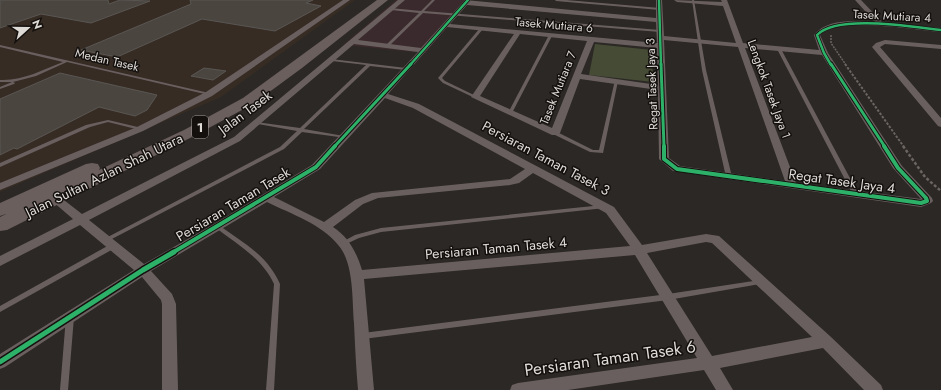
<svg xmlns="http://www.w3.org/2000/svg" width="941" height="390" font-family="Jost,sans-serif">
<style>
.commercial{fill:#3b2a2d}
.built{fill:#372c24}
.green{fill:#454b34}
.building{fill:#4a453f;stroke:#595653}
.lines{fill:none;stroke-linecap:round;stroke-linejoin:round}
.path-far2{stroke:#6b6461;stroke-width:1.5;stroke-dasharray:2 1;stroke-linecap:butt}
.path-far1{stroke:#6b6461;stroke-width:2;stroke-dasharray:2.5 1.5;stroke-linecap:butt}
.path{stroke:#6b6461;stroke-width:2.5;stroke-dasharray:3 2;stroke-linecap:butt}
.lane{fill:#6a5f5f;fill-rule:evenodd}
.street{fill:#6a5f5f;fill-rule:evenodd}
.primary{fill:#6b5f5e;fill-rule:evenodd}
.cycleway-far3-casing{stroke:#13100e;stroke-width:4}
.cycleway-far2-casing{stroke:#13100e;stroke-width:5}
.cycleway-far1-casing{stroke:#13100e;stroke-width:6}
.cycleway-casing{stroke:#13100e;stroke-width:8}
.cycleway-far3{stroke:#2db169;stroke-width:2.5}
.cycleway-far2{stroke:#2db169;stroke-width:3}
.cycleway-far1{stroke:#2db169;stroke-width:4}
.cycleway{stroke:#2db169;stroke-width:5}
.labels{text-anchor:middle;stroke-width:3;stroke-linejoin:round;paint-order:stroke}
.far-street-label{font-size:12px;fill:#dedad6;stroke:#13100e}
.shield{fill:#13100e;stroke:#a19d9a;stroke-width:1}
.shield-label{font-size:13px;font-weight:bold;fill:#dedad6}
.street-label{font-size:14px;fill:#dedad6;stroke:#13100e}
.near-street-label{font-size:17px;fill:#dedad6;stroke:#13100e}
</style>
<rect width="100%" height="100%" fill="#2b2825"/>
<path class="commercial" d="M396,0H471L425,53L343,45Z"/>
<path class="built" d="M0,0H355L221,97L0,192Z"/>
<path class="green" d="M595,44L652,50L653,82L589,75Z"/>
<path class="building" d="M0,0H108L109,4L120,0L150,1L91,23L41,14L0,28Z
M190,0H313L306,3L321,6L275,31L202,19L117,57L81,50L191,4Z
M204,68L226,71L213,80L191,76Z
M60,73L157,95L147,110L135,116L99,107L17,149L14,148L0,155V99Z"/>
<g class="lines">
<path class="path-far2" d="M831,35V43L846,65"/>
<path class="path-far1" d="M845,64L904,147"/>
<path class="path" d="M903,146L925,177L941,191"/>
<path class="lane" d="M432,0H435L424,11L660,30L662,31L660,32L423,13L388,47H386V45L419,13L391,10L389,9L390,8L421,11Z
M555,0H566L660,8L662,9L660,10L556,1Z
M692,0H694L706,70L732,177L729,179L726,177L702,70Z
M480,28L483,29L442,78L445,81L476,96V98H475L443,83L438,78Z
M549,35L552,36L512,113L510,114H508V113Z
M0,45L209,93L211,94L209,95L67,62L36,76L13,82L15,83L14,84L0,89V87L12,82H0V80C23,81 42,70 63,62L0,47Z
M778,48L781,49L859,195L858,196H854L853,195L777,49Z
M331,59L406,68L408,69L406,70L370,66L304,129L344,136H346V138L302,132L284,149L108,241H104L103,240L104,239L280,147L297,131L258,124H256V122L300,128L366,65L332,61L330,60Z
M615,80L618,81L603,153L590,152L553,134V132H557L593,150H599Z
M108,120L142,128V129L140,130L108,122L90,127L0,167V163L86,125Z
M603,205L606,207L605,208L381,232L359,238L344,245L342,244L341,243L342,242L355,235L381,228Z
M218,225L220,226C245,244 267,255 280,284L274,390H266L274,284C262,258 238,245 216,228L215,227Z
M111,244H115L116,246L115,248L0,312V306Z
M760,280H762L763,282L762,284H760L668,300L363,339L360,338L359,336L360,334L363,333L668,294Z
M70,314L73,315L74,317L68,390H60L66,317L67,315Z"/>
<path class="street" d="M343,0H350L212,96L143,131L0,190V183L137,127L206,92Z
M398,0H405L358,40L421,48L465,0L656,18V0H662L664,36L736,43L723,6L677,2L674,0L722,2L721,0H727L743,43L819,50L814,35C827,18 855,21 875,22L855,0H861L882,22L941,28V32C916,30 838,16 820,35L828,53L902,166L932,198L933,201L931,203L921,207L673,171L659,159L658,90L580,79L560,133L558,135H552L471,97L514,34L447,27L388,94L419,104L614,207L642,245L706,234L719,236L831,337L881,385L883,390H864L823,348L720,368L733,390H716L704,370L568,390H510L512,385L518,383L697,358L635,255L364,279L374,390H358C356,368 355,345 354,323C352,300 354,264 339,246C322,224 291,214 267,202L151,271L172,294L176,304L178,390H162V304L161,300L142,277L5,367L0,369V354L134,270L80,225L0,266V256L73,219L52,201L50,199L52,197H60L82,214L234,137ZM467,5L656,22L657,43L450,24ZM520,34L587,41L552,128L480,96ZM664,40L738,47L785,181L680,166L669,158ZM594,42L657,48L658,85L581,74ZM354,44L418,52L312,165L214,224L144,264L89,220L240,141ZM745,48L822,55L893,168L921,199L796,183ZM385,98L413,108L525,169L510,179L372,193L355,200L324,222L274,197L320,169ZM533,173L606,213L630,246L362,270C356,251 349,238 333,227L363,204L378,198L510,185L519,183ZM706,242L712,243L812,337L712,356L647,253Z
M885,40L941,45V49L885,44L880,47L941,118V127L938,126L872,47L876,43Z"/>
<path class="primary" d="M377,0H388L302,68L253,104L194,136L7,230L0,231V217L6,214L0,216V203L86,164L92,163L98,164L100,168L99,170L184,130L243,98Z"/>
<g class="cycleway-far3-casing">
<path id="cycleway-far3" d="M659,0L661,65
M410,65L468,0
M831,65L824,53L817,35C837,14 913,27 941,30"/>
</g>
<g class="cycleway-far2-casing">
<path id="cycleway-far2" d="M661,64L664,147
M831,64L885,147
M334,147L411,64"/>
</g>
<g class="cycleway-far1-casing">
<path id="cycleway-far1" d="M664,146V159L677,169L921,203L927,201L926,198L898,168L884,146
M172,253L316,167L335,146"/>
</g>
<g class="cycleway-casing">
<path id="cycleway" d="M0,362L143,270L174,252"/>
</g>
<use href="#cycleway-far3" class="cycleway-far3"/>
<use href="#cycleway-far2" class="cycleway-far2"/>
<use href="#cycleway-far1" class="cycleway-far1"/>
<use href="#cycleway" class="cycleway"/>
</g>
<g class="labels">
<g class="far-street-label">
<text transform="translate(892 16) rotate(3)" y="4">Tasek Mutiara 4</text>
<text transform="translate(554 25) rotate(5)" y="4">Tasek Mutiara 6</text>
<text transform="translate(107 60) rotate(13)" y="4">Medan Tasek</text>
<text transform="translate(652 84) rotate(-92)" y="4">Regat Tasek Jaya 3</text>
<text transform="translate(558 88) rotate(-68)" y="4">Tasek Mutiara 7</text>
<text transform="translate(769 89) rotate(70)" y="4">Lengkok Tasek Jaya 1</text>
</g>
<rect class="shield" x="192" y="116" width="16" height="22" rx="3"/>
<g class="shield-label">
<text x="200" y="132">1</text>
</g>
<g class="street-label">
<text transform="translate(245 112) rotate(-37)" y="5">Jalan Tasek</text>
<text transform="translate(546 158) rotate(28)" y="5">Persiaran Taman Tasek 3</text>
<text transform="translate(104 175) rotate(-26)" y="5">Jalan Sultan Azlan Shah Utara</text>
<text transform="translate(842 181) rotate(8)" y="5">Regat Tasek Jaya 4</text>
<text transform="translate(233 204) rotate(-31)" y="5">Persiaran Taman Tasek</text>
<text transform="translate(496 248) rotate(-5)" y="5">Persiaran Taman Tasek 4</text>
</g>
<g class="near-street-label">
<text transform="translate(610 358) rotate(-8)" y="6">Persiaran Taman Tasek 6</text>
</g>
</g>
<g transform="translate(28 28) rotate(69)" stroke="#13100e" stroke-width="3" paint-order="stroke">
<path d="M0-3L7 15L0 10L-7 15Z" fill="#dedad6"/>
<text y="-6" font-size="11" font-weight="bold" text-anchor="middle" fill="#dedad6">N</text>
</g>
</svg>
